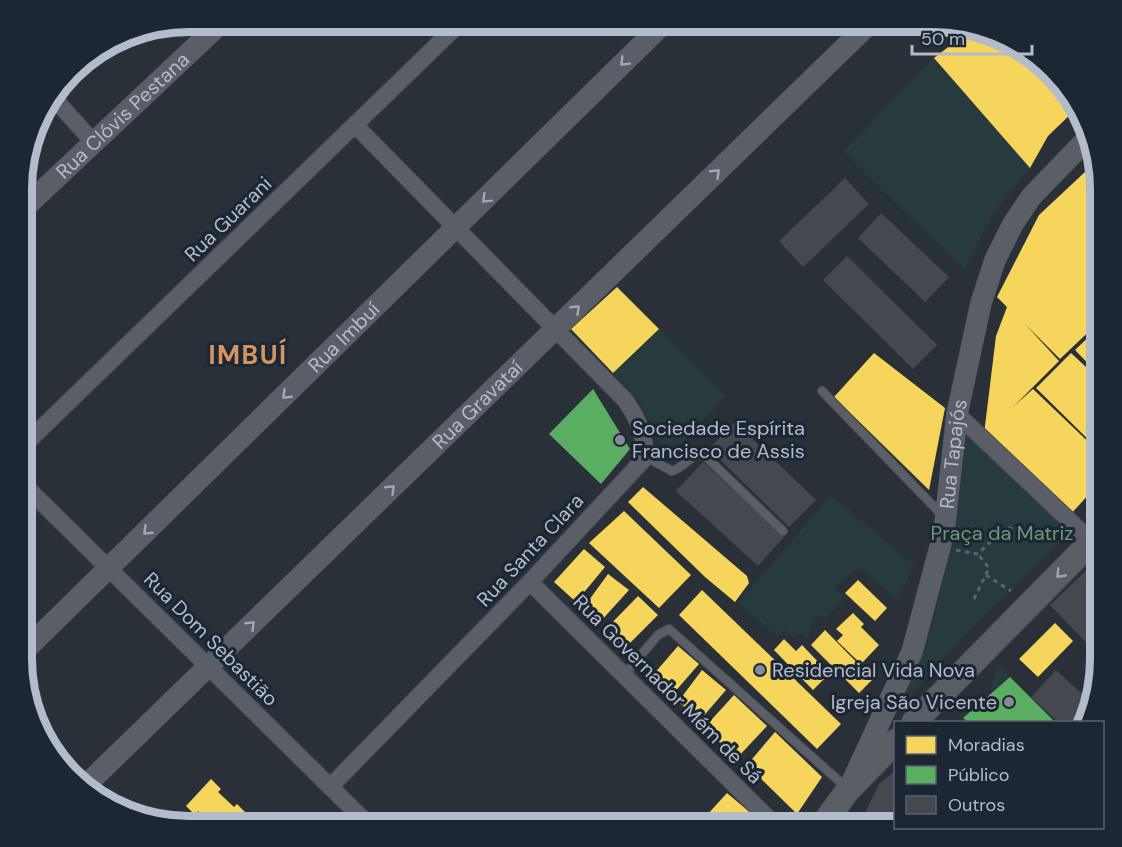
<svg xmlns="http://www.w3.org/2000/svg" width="1122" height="847" font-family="'DM Sans',sans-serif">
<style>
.green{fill:#273a3e}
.homes{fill:#f6d55c}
.public{fill:#5aae61}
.building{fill:#444950}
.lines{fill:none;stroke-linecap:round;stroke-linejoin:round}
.service-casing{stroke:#484c53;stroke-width:10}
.minor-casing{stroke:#484c53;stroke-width:18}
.tertiary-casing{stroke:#484c53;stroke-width:22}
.secondary-casing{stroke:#484c53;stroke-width:26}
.path{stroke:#5d636a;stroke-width:3;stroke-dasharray:4.5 4.5;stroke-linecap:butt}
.service{stroke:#5a5e66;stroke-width:8}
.minor{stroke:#5a5e66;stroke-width:16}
.tertiary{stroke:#5a5e66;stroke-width:21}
.secondary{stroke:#595d64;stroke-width:24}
.oneway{stroke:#a2a9b5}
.oneway2{stroke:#9da4b0}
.poi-dot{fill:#848b96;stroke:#1d2633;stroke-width:2}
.labels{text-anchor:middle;stroke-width:6;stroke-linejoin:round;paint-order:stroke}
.street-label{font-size:20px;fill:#b4bcc9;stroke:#1d2633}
.poi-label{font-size:20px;fill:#b4bcc9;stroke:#1d2633;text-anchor:start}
.park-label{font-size:20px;fill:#6b9a76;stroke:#1d2633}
.district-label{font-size:26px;font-weight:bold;letter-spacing:1.5px;fill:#d59563;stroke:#1d2633}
.rim{fill:none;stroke:#b4bcc9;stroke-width:8}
</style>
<rect width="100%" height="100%" fill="#2a3038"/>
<path class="green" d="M934,58L1030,168L992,215L965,270L843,152Z
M659,329L726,396L668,458L638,400L613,373Z
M964,432L1071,532L971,629L900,707L932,625L954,538Z
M831,495L914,565L897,599L859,568L834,587L846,597L824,620L817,615L807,637L799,634L794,639L785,630L777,637L739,602Z
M999,664L1010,677L993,692L992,681Z"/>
<path class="homes" d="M973,28L997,34L1044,62L1078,107L1048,136L1030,168L934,58Z
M1086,171L1101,188V320L1060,359L1025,324L1059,361L1013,407L1033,389L1101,454V481L1070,515L984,434L996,336L1007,307L997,297L1039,215Z
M617,287L659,329L613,373L571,329Z
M1101,325V377L1075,350Z
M874,353L945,408L929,490L834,397Z
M1071,353L1101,381V452L1036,388Z
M643,487L747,576L749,583L735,602L705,577L628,502Z
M624,511L691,575L659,608L589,543Z
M584,549L605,567L576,602L554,582Z
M608,574L629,590L600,622L584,607Z
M858,580L887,608L875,621L845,593Z
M702,590L841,724L817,749L679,615Z
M638,596L658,615L624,649L605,630Z
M853,613L864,624L861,627L879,645L861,664L837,641L843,635L836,629Z
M1055,623L1073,641L1038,677L1019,659Z
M825,630L873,679L859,693L811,645Z
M784,639L796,651L802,645L824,668L818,674L824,679L813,690L774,650Z
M678,646L699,664L673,694L653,675Z
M702,670L726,690L701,719L678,702Z
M734,695L767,726L737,758L704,728Z
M775,732L822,777L797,814L747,765Z
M211,779L221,789L218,792L234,807L237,804L245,812L233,826H213L198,811L195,815L186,806Z
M727,793L766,826H697Z"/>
<path class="public" d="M593,389L630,449L601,484L549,434Z
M1010,677L1055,722H968L963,718Z"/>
<path class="building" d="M845,178L869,204L803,267L779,241Z
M881,213L949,277L925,302L858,238Z
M847,256L937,345L913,369L823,280Z
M735,422L816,500L789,527L709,449Z
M703,462L784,537L758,566L676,491Z
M1097,560L1101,565V658L1050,605Z
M1056,670L1093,704L1088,722H1058L1031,697Z
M896,770V826H866L864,815L879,784Z"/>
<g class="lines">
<g class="service-casing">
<path id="service" d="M822,391L943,516
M646,457L672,471C684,468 690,454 703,454L783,531
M624,675L658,635L669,629L848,789"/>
</g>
<g class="minor-casing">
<path id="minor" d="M51,95L94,143
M957,414L1091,541
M22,447L462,21
M22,483L370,826
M530,582L776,826
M330,787L530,582L646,457C644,434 638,418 625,400L355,125"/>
</g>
<g class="tertiary-casing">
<g id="tertiary">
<path id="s1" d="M22,210L223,21"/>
<path id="s2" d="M21,654L666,21"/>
<path id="s3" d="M852,782L912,652L944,532L957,414L981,303L995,260L1013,224L1031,197L1089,137"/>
<path id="s4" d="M83,788L872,21"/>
</g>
</g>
<g class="secondary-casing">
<path id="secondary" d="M914,722L1101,532
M822,826L848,790L896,741"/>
</g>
<path class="path" d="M956,550L978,554L1006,527L1023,532
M986,575L1011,591
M974,599L989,568L978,554"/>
<use href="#service" class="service"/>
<use href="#minor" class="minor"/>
<use href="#tertiary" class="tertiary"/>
<use href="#secondary" class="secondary"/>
</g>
<defs><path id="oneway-chevron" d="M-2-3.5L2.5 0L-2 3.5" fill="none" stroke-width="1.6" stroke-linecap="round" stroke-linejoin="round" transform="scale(1.5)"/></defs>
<g class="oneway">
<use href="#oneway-chevron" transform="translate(624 62) rotate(135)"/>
<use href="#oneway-chevron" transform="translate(716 173) rotate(-44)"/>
<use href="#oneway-chevron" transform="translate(486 199) rotate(135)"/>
<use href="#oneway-chevron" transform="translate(576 309) rotate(-44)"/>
<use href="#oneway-chevron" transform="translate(286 395) rotate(136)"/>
<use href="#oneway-chevron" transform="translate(391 489) rotate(-44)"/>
<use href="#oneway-chevron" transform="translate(147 531) rotate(136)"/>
<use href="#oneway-chevron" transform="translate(251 625) rotate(-44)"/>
</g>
<use class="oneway2" href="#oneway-chevron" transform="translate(1060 574) rotate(134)"/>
<g class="poi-dot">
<circle cx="620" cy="440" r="6"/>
<circle cx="760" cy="670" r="6"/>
<circle cx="1009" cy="702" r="6"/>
</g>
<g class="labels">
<g class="street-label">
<text dy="7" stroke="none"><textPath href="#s1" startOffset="138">Rua Clóvis Pestana</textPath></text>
<text transform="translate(228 219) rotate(-44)" y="7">Rua Guarani</text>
<text dy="7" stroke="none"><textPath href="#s2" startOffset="452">Rua Imbuí</textPath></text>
<text dy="7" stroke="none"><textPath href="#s4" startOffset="550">Rua Gravataí</textPath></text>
<text dy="7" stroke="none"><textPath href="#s3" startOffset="346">Rua Tapajós</textPath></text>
<text transform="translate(530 550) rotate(-47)" y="7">Rua Santa Clara</text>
<text transform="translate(211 639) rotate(45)" y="7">Rua Dom Sebastião</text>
<text transform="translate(668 689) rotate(45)" y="7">Rua Governador Mém de Sá</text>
</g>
<g class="poi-label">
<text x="632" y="435">Sociedade Espírita<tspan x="632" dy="23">Francisco de Assis</tspan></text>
<text x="772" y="677">Residencial Vida Nova</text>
<text x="997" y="709" text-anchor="end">Igreja São Vicente</text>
</g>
<g class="park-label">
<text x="1002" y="540">Praça da Matriz</text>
</g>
<g class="district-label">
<text x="248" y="364">IMBUÍ</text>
</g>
</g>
<path d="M0 0H1122V847H0ZM189 32H933A157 157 0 0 1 1090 189V659A157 157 0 0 1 933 816H189A157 157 0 0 1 32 659V189A157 157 0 0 1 189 32Z" fill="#1d2633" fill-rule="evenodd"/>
<path class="rim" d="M189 32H933A157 157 0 0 1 1090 189V659A157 157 0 0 1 933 816H189A157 157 0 0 1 32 659V189A157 157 0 0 1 189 32Z"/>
<rect x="894" y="721" width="210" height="108" fill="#1d2633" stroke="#59626f" stroke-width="1.5"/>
<rect x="906" y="736" width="30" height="18" fill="#f6d55c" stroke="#59626f" stroke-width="1.5"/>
<text x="948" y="751" font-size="18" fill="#b4bcc9">Moradias</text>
<rect x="906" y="766" width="30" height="18" fill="#5aae61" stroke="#59626f" stroke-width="1.5"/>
<text x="948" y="781" font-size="18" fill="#b4bcc9">Público</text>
<rect x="906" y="796" width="30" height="18" fill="#444950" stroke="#59626f" stroke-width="1.5"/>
<text x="948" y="811" font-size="18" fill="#b4bcc9">Outros</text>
<path d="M912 45v9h120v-9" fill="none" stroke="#b4bcc9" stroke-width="3"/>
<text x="921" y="45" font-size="18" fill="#b4bcc9" stroke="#1d2633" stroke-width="4.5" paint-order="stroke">50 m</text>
</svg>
